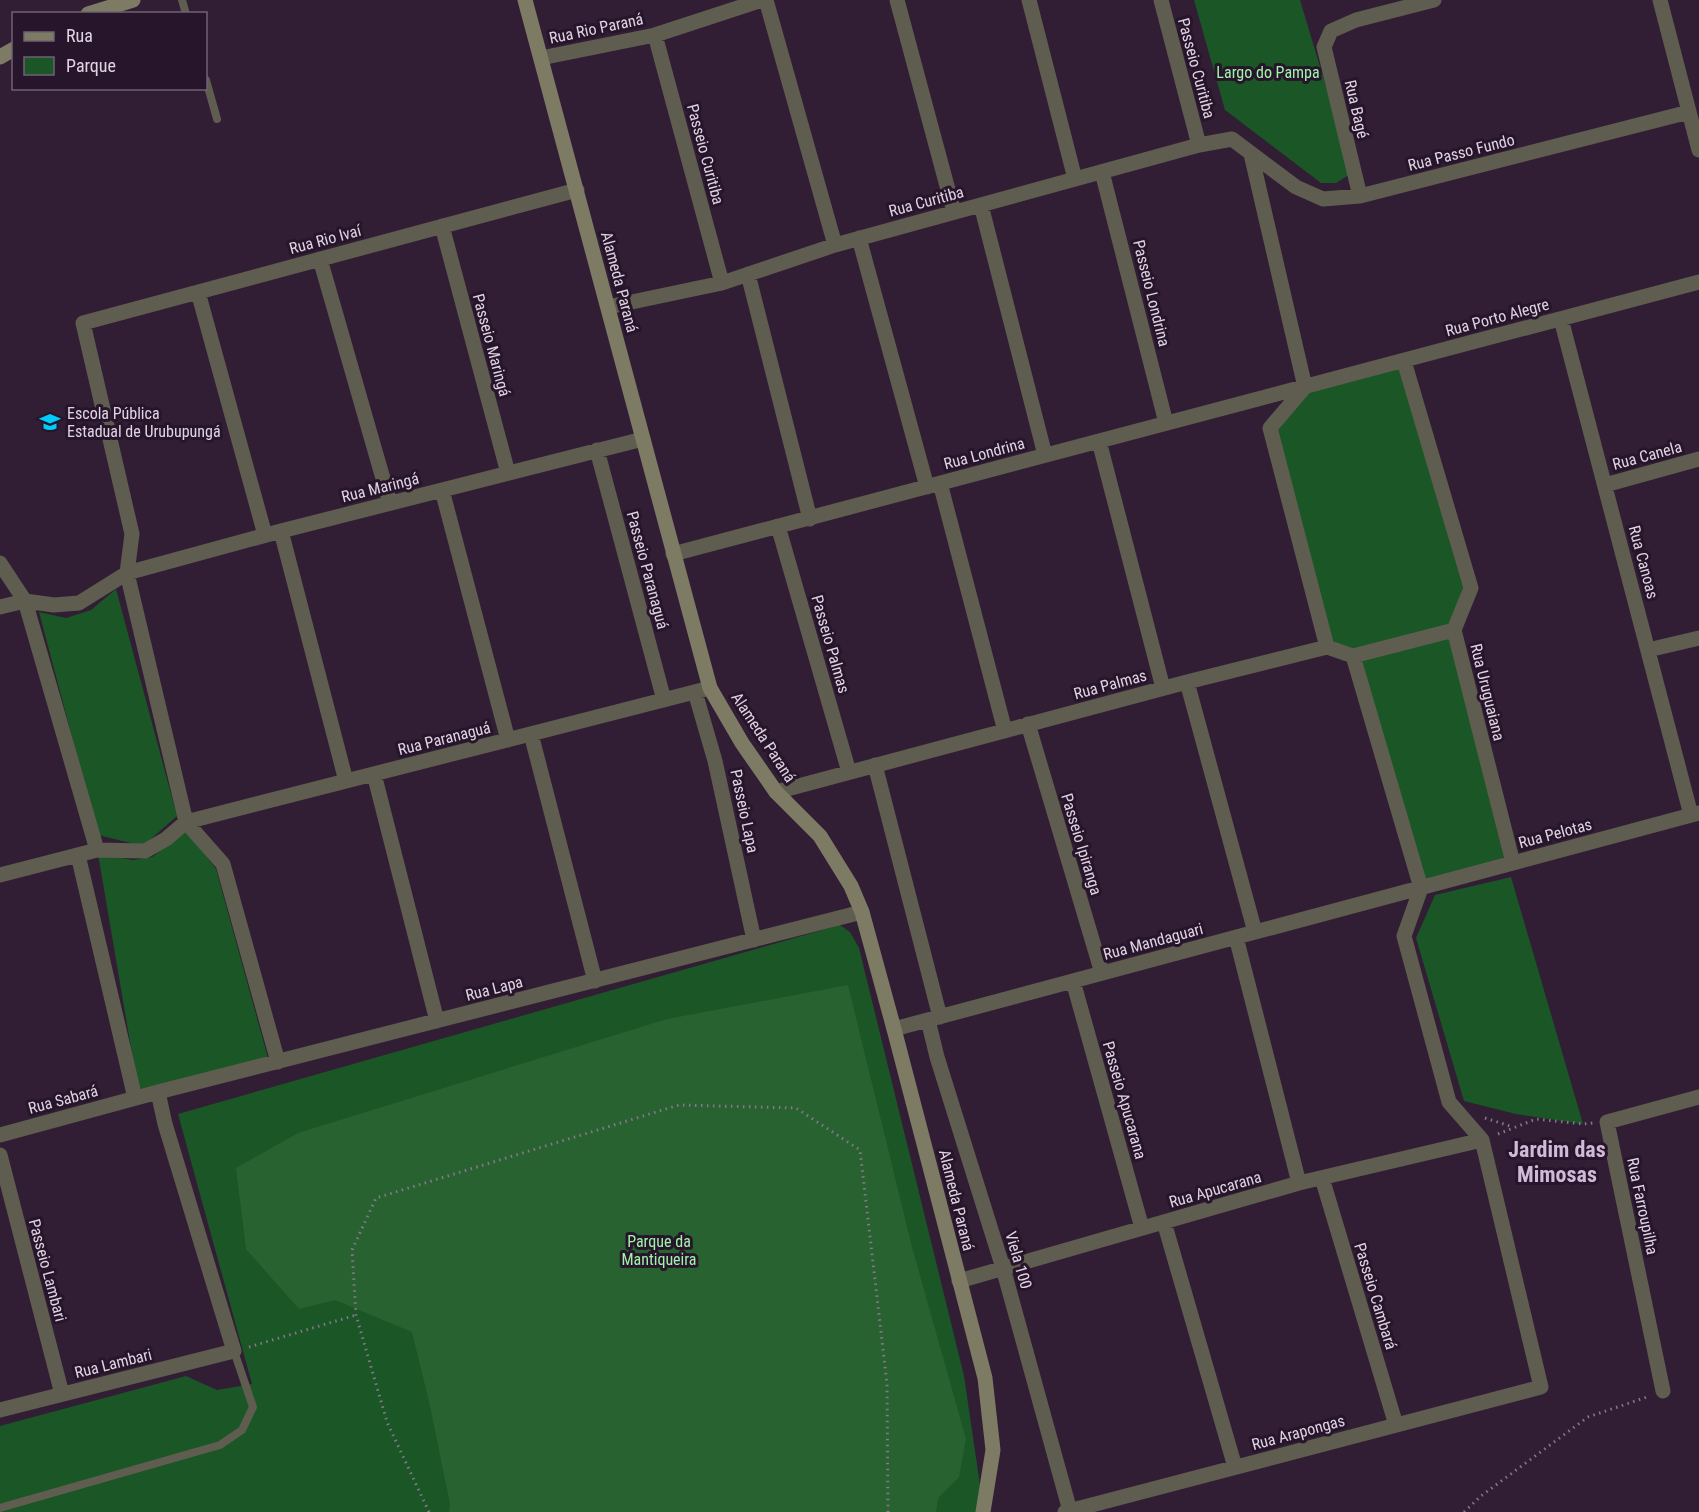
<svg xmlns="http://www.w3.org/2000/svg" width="1699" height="1512" font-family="'Roboto Condensed',sans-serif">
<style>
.green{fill:#1a5626}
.forest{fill:#286231}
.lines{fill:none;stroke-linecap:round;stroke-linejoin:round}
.path{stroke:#87778a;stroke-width:3;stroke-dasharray:1.5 4.5;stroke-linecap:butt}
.lane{stroke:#5e5d4f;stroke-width:8}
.street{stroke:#5e5d4f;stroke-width:15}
.secondary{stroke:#7e7b65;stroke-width:15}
.labels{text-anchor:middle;stroke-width:6;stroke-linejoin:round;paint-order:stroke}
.street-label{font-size:16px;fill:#e0d4e3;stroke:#27152b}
.park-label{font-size:16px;fill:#a0f3a9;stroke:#27152b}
.poi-label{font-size:16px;fill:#e0d4e3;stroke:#27152b;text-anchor:start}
.district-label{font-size:22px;font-weight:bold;fill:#d1bad7;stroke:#27152b}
</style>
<rect width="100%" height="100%" fill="#311e35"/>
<path class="green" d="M1194,0H1300L1352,173L1336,183H1321L1225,110Z
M1399,368L1463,587L1451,624L1354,651L1331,642L1275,432L1310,392Z
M116,589L177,816L143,846L98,835L39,612L66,618L91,610Z
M1450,637L1504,858L1425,881L1360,659Z
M187,831L216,869L268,1058L141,1090L135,1071L98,854L133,860L152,857Z
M1511,877L1583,1124L1516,1114L1464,1101L1416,938L1435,895Z
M840,925L850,932L859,948L964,1376L980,1485L976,1512H0V1426L186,1376L217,1390L252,1384L178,1114Z"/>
<path class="forest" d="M848,985L912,1247L966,1439L959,1477L938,1498L936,1512H449L450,1504L430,1406L412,1332L335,1300L299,1309L246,1249L236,1168L298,1133L667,1019Z"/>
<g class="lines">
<path class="path" d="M1485,1118L1513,1127
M1498,1134L1536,1119L1583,1124L1593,1123
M249,1347L356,1315
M429,1512L387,1422L356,1315L352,1250L376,1198L679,1105L796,1108L860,1150L887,1384L888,1512
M1464,1512L1481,1496L1588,1417L1647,1397"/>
<path class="lane" d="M182,0L186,14
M206,80L217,119
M0,1508L220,1445L242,1430L253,1407L234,1351"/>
<path class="street" d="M766,0L835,245
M897,0L954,212
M1029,0L1075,179
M1161,0L1199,145
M1660,0L1699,150
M655,35L722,283
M541,58L655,35L762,0
M1251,154L1305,387L1270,428L1327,647
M1102,172L1166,423
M1360,196L1324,47L1331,31L1356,20L1434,0
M981,205L1045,455
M442,226L508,473
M859,238L927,487
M320,259L390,503
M748,274L810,519
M198,292L265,535
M608,307L722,283L835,245L1199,145L1232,139L1296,187L1323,199L1360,196L1689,112
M1561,319L1691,815
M1404,361L1471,588L1454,630L1513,863
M1099,441L1163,688
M597,450L664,700
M940,483L1005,731
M1605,485L1699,459
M442,490L508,740
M778,526L849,772
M281,531L346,781
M673,554L1699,282
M0,563L25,601L97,850
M0,607L25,601L54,605L79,603L127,573L281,531L643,439
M1648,650L1699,638
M1187,682L1255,932
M695,692L715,761L754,940
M1028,724L1102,973
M531,734L595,981
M875,765L940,1017
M374,774L437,1021
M776,792L1187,682L1327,647L1353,656L1454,630
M78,855L135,1098
M0,875L97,850L145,851L166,839L186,822L710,688
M1236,937L1299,1183
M1073,981L1142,1228
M928,1020L937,1057L1003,1268L1070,1511
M894,1029L1699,813
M278,1062L223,864L186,822L127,573L132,534L83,323L577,190
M0,1135L158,1092L862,912
M0,1155L62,1394
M1322,1178L1396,1425
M1164,1222L1235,1467
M959,1281L1299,1183L1482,1140
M1663,1391L1607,1122L1699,1097
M0,1410L234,1351L165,1124L158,1092
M1065,1512L1541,1387L1482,1140L1449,1102L1404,936L1421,888L1353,656"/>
<path class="secondary" d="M525,0L710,688L742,743L776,792L820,836L851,886L862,912L894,1029L985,1378L993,1450L983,1512
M88,14L133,0
M0,57L14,49"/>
</g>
<defs>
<g id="school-bare" transform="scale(1.62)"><path d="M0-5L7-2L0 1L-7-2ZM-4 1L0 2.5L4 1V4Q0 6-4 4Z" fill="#01cbf9" stroke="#27152b" stroke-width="2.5" paint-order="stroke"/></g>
</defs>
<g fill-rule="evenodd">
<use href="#school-bare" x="50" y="422"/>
</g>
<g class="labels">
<g class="street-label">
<text transform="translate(596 28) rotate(-12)" y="6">Rua Rio Paraná</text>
<text transform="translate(1197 68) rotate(75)" y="6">Passeio Curitiba</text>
<text transform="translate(1357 109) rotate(77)" y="6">Rua Bagé</text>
<text transform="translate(1461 152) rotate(-14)" y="6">Rua Passo Fundo</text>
<text transform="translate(706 154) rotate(75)" y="6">Passeio Curitiba</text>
<text transform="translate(926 201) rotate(-15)" y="6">Rua Curitiba</text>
<text transform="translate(325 239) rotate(-15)" y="6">Rua Rio Ivaí</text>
<text transform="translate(620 282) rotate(75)" y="6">Alameda Paraná</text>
<text transform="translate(1152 293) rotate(76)" y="6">Passeio Londrina</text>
<text transform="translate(1497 317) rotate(-15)" y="6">Rua Porto Alegre</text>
<text transform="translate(492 345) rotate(75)" y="6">Passeio Maringá</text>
<text transform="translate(984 453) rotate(-15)" y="6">Rua Londrina</text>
<text transform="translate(1647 455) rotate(-15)" y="6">Rua Canela</text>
<text transform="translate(380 487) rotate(-14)" y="6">Rua Maringá</text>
<text transform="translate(1644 562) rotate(75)" y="6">Rua Canoas</text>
<text transform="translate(648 570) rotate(75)" y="6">Passeio Paranaguá</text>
<text transform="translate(831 644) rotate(74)" y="6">Passeio Palmas</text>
<text transform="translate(1110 684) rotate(-15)" y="6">Rua Palmas</text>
<text transform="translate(1488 692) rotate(76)" y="6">Rua Uruguaiana</text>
<text transform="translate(764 737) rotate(57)" y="6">Alameda Paraná</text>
<text transform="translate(444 738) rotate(-14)" y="6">Rua Paranaguá</text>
<text transform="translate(745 811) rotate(78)" y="6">Passeio Lapa</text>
<text transform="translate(1555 833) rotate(-15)" y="6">Rua Pelotas</text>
<text transform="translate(1082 844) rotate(73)" y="6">Passeio Ipiranga</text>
<text transform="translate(1153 941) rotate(-15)" y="6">Rua Mandaguari</text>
<text transform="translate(494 988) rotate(-14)" y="6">Rua Lapa</text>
<text transform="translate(63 1099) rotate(-15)" y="6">Rua Sabará</text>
<text transform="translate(1125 1100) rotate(74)" y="6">Passeio Apucarana</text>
<text transform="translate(1215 1189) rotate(-16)" y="6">Rua Apucarana</text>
<text transform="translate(957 1200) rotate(76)" y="6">Alameda Paraná</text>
<text transform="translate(1643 1206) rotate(78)" y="6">Rua Farroupilha</text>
<text transform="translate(1019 1260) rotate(74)" y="6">Viela 100</text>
<text transform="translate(48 1270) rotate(75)" y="6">Passeio Lambari</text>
<text transform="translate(1376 1296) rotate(73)" y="6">Passeio Cambará</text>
<text transform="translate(113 1363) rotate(-14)" y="6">Rua Lambari</text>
<text transform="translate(1298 1432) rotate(-15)" y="6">Rua Arapongas</text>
</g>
<g class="park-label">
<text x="1268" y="78">Largo do Pampa</text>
<text x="659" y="1247">Parque da<tspan x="659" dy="18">Mantiqueira</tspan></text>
</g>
<g class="poi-label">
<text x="67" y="419">Escola Pública<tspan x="67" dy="18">Estadual de Urubupungá</tspan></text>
</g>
<g class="district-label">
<text x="1557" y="1157">Jardim das<tspan x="1557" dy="25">Mimosas</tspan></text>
</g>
</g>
<rect x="12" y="12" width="195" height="78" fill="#27152b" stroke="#716175" stroke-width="1.5"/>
<rect x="24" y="32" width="30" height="9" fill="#7e7b65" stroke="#716175" stroke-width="1.5"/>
<text x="66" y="42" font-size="18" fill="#e0d4e3">Rua</text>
<rect x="24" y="57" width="30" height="18" fill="#1a5626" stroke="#716175" stroke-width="1.5"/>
<text x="66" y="72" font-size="18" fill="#e0d4e3">Parque</text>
</svg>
